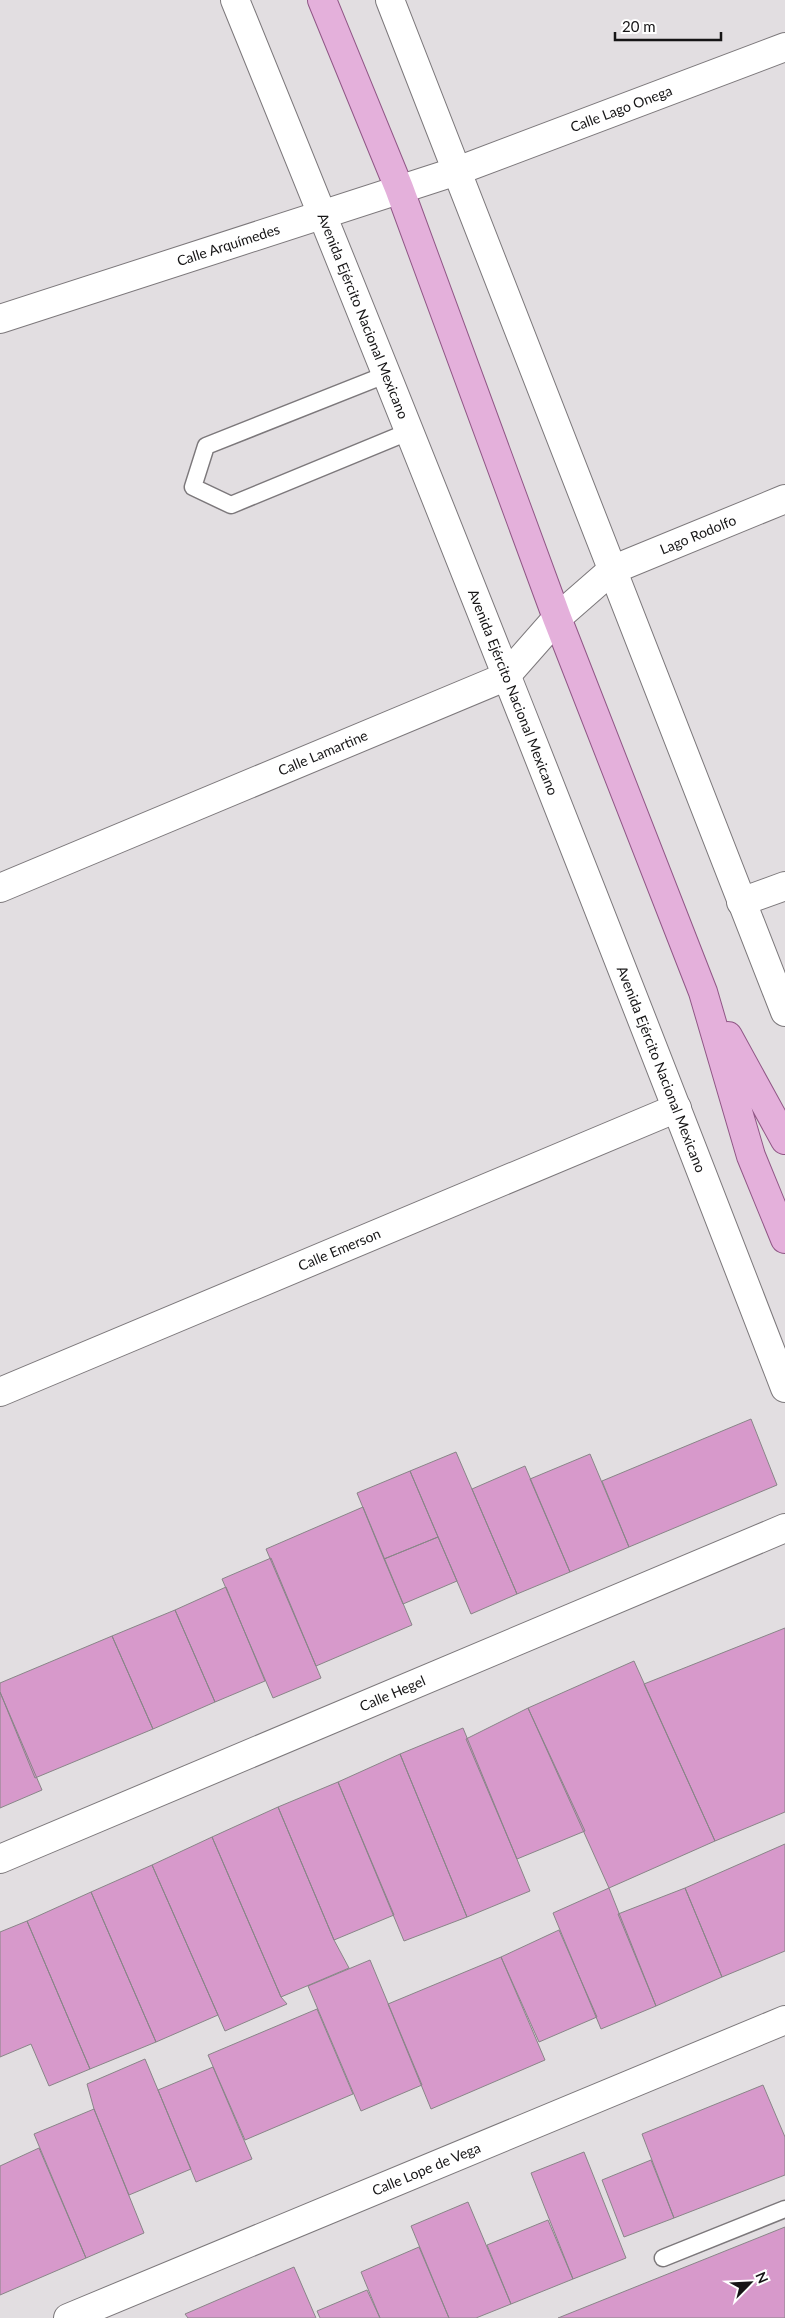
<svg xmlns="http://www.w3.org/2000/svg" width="785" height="2318" font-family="Lato,sans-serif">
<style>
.building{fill:#d799cb;stroke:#898588}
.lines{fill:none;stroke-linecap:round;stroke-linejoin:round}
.service-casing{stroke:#7c787b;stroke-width:19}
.minor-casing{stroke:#7c787b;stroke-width:30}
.secondary-casing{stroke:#7c787b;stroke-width:30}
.primary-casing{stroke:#905786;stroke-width:30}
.service{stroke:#fff;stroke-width:16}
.minor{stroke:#fff;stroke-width:28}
.secondary{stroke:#fff;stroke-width:28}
.primary{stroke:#e4b0db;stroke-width:28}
.labels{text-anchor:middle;stroke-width:5;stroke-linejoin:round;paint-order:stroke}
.street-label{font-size:14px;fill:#161516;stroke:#fff}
</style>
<rect width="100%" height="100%" fill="#e2dee1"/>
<path class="building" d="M751,1419L777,1485L629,1547L602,1481Z
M456,1452L517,1594L471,1614L410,1471Z
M590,1454L629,1547L570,1572L530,1479Z
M525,1466L570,1572L517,1594L472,1489Z
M410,1471L438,1537L384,1559L357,1493Z
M363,1507L412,1625L316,1666L266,1549Z
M438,1537L457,1581L403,1604L384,1559Z
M271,1558L321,1678L273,1698L222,1579Z
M226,1587L265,1681L215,1702L175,1610Z
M175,1610L215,1702L153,1729L112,1636Z
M785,1628V1812L715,1841L644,1684Z
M112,1636L153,1729L35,1778L0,1692V1683Z
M634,1661L715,1841L609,1888L528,1708Z
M0,1692L42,1790L0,1808Z
M528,1708L585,1831L517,1859L466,1739Z
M463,1728L530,1891L467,1917L400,1754Z
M400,1754L467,1917L404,1941L338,1782Z
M338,1782L394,1915L334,1940L278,1807Z
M278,1807L334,1940L349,1968L281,1997L212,1837Z
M212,1837L281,1997L287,2004L225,2031L152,1865Z
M785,1844V1951L722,1977L685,1888Z
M152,1865L218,2015L156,2042L91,1892Z
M609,1888L656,2006L601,2029L553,1913Z
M685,1888L722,1977L656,2006L618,1914Z
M91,1892L156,2042L90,2069L27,1921Z
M27,1921L90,2069L49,2086L31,2044L0,2057V1932Z
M559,1930L597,2017L539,2042L501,1957Z
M501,1957L545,2060L431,2109L388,2004Z
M370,1960L422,2085L361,2111L308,1986Z
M317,2009L353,2094L245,2140L208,2055Z
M145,2059L191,2169L129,2195L94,2109L87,2084Z
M213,2067L252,2159L196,2182L158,2090Z
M763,2085L785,2137V2175L674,2218L642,2134Z
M94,2109L144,2233L86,2258L34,2134Z
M39,2148L86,2258L0,2295V2166Z
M584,2152L626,2258L573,2279L531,2173Z
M651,2160L674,2218L624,2237L602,2180Z
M468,2202L511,2304L476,2318H449L411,2226Z
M548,2220L573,2279L511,2304L487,2245Z
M785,2227V2318H558Z
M419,2247L449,2318H380L361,2272Z
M294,2267L316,2318H188L185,2314Z
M367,2290L380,2318H320L317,2311Z"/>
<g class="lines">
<g class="service-casing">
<path id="service" d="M385,375L206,446L193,487L231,505L408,432
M663,2258L785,2209"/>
</g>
<g class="minor-casing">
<g id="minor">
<path id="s1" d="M0,888L505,677L557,618L612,570L785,499"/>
<path d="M741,902L785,886"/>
<path id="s2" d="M0,1392L677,1108"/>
<path id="s3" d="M0,1859L785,1528"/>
<path id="s4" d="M68,2318L785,2020"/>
</g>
</g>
<g class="secondary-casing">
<g id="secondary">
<path id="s5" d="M235,0C423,461 606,924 785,1388"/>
<path d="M390,0L785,1012"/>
<path id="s6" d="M0,319L457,171L785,47"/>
</g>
</g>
<g class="primary-casing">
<path id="primary" d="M322,0L399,188L557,618L703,992L751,1156L785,1239
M728,1036L785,1140"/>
</g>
<use href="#service" class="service"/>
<use href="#minor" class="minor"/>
<use href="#secondary" class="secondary"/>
<use href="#primary" class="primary"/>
</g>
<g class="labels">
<g class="street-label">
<text dy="5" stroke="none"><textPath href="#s6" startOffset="656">Calle Lago Onega</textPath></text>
<text dy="5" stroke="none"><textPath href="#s6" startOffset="240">Calle Arquímedes</textPath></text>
<text dy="5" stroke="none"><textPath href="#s5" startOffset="341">Avenida Ejército Nacional Mexicano</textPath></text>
<text dy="5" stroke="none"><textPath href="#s1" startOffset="792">Lago Rodolfo</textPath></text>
<text dy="5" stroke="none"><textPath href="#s5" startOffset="746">Avenida Ejército Nacional Mexicano</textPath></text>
<text dy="5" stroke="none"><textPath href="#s1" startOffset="350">Calle Lamartine</textPath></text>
<text dy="5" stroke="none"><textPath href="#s5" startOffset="1151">Avenida Ejército Nacional Mexicano</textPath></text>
<text dy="5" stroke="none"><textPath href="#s2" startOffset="368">Calle Emerson</textPath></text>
<text dy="5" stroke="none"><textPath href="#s3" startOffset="426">Calle Hegel</textPath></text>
<text dy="5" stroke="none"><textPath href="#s4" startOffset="388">Calle Lope de Vega</textPath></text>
</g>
</g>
<g transform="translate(750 2283) rotate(66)" stroke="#ffffff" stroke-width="4" paint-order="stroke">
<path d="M0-4L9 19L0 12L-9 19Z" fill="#161516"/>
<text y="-8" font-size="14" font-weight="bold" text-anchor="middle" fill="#161516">N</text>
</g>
<path d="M615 32v8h106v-8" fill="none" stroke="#161516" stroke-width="2.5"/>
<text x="622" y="32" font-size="15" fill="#161516" stroke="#ffffff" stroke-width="4" paint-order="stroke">20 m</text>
</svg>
